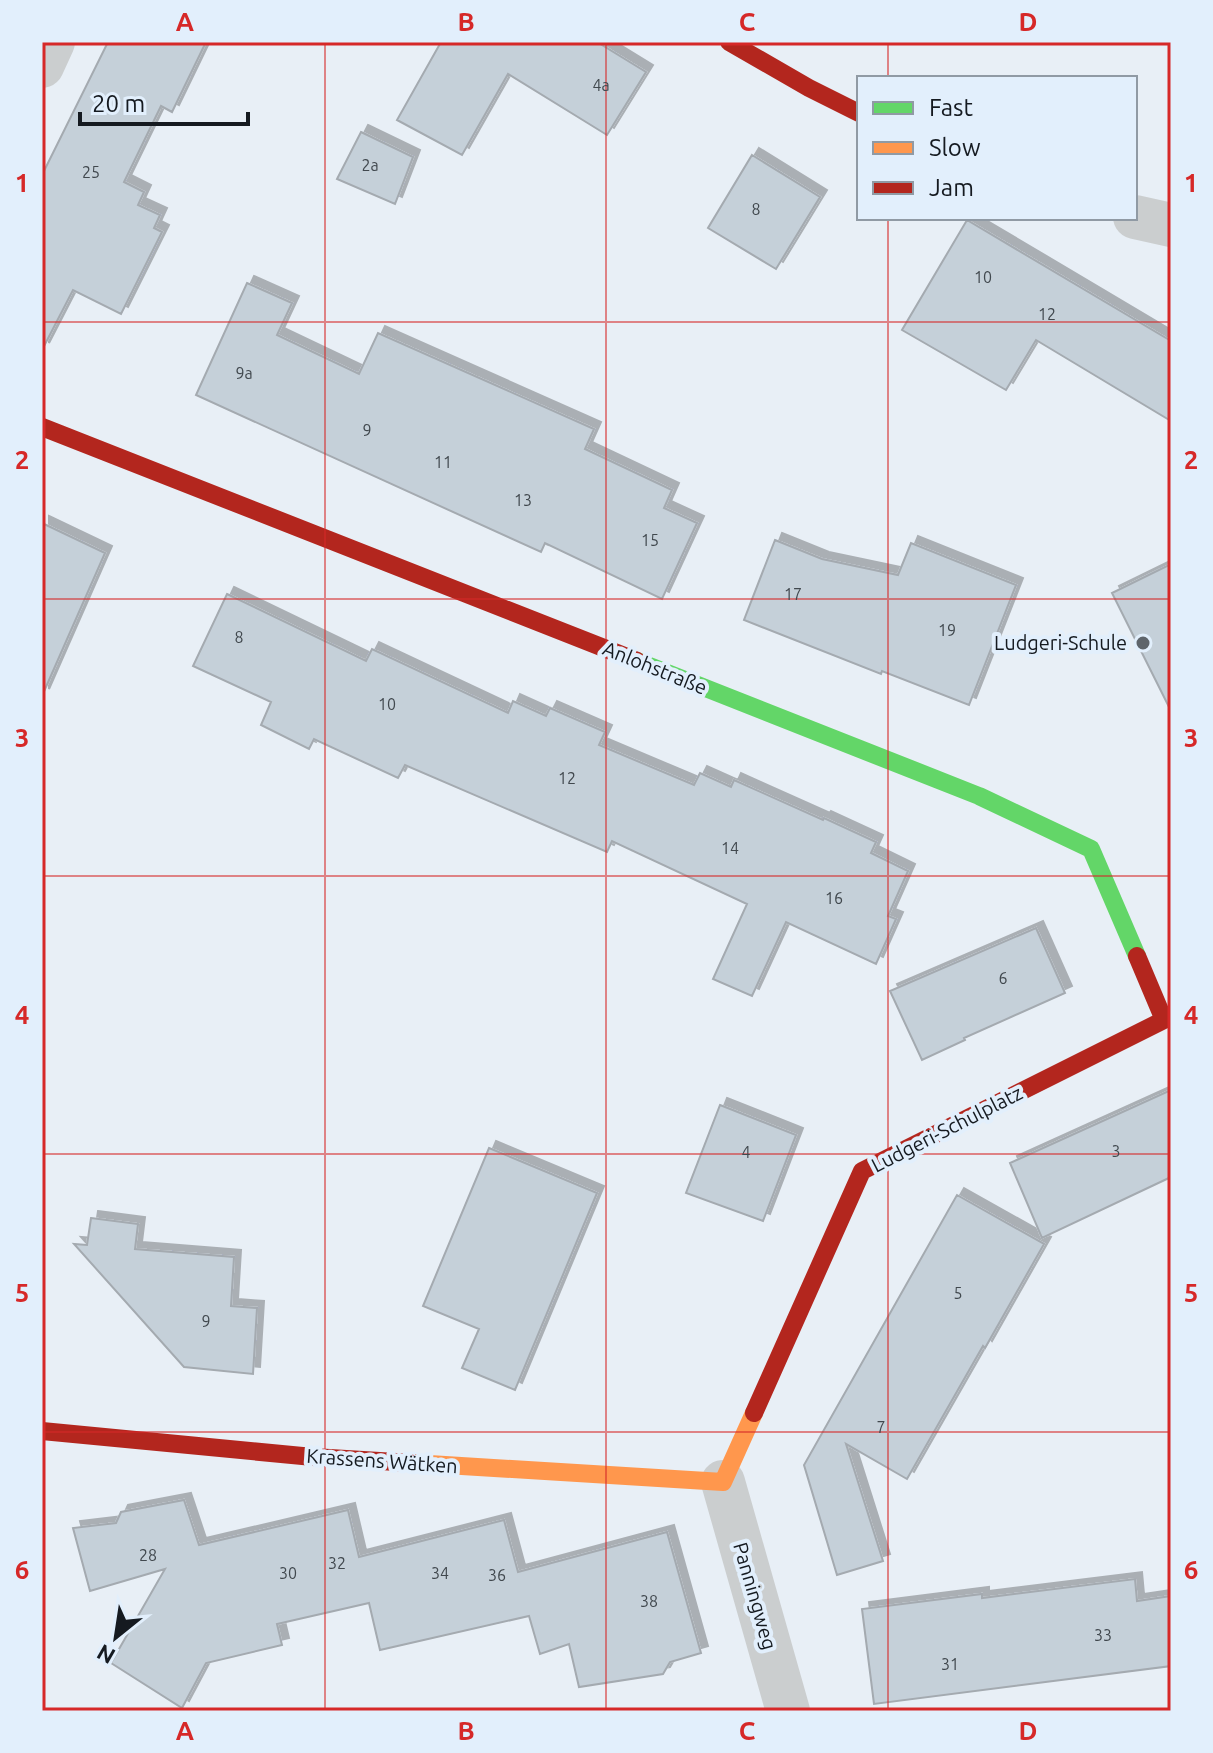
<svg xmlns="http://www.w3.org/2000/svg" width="1213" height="1753" font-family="Ubuntu,sans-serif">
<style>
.building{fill:#c5d0d9;stroke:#a4aab0;stroke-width:2;filter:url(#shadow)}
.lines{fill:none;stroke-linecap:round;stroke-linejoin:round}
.street{stroke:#cbcecf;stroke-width:44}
.fast{stroke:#63d668;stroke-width:18}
.slow{stroke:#ff974d;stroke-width:18}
.jam{stroke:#b3261e;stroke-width:18}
.grid{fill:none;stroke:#d62828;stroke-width:2;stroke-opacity:0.55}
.poi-dot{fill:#5f656b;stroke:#e2effc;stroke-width:3}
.labels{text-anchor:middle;stroke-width:8;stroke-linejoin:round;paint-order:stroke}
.number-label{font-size:16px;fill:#41484e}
.poi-label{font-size:20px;fill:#151a20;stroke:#e2effc;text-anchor:end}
.street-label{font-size:20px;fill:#151a20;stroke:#e2effc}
.neatline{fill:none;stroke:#d62828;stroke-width:3}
.grid-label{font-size:26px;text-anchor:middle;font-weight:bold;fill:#d62828}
</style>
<defs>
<filter id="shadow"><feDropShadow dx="7" dy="-7" stdDeviation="0" flood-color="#0004"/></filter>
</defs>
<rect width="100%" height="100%" fill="#e8eff6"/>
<path class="building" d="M108,42H206L172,112L161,106L124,182L144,192L138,205L160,215L154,228L162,232L121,314L73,290L42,350V175Z
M441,42H597L646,72L607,135L508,74L462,155L397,120Z
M361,132L413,157L395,204L337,179Z
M752,155L820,197L776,269L708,228Z
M967,220L1171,341V421L1036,340L1006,390L902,330Z
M247,283L292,303L277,335L359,374L378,333L594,429L585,449L672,490L664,508L697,523L662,599L545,543L541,552L196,395Z
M42,523L105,553L42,696Z
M775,540L822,559L898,575L911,543L1016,585L969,705L882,671L881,674L744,620Z
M1171,564V711L1112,593Z
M227,594L366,661L372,649L508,713L513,701L546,716L550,708L605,732L599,745L694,785L700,773L731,787L734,780L823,820L824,818L876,842L871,853L908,871L888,916L896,919L876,964L786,922L752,996L713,979L747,904L612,841L607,852L405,765L398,778L314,739L309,749L261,725L271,702L193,666Z
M1036,928L1065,993L964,1038L965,1040L922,1060L890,991Z
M1171,1090V1177L1042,1238L1010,1163Z
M720,1105L796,1135L763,1221L686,1193Z
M489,1148L597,1193L515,1390L462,1368L479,1329L423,1306Z
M957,1195L1044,1244L985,1348L983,1346L907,1479L846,1444L883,1561L837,1575L804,1465Z
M91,1218L138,1224L135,1249L234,1257L231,1306L257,1308L253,1374L184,1367L74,1244L87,1245Z
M184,1500L199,1545L348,1510L359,1557L504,1520L518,1572L667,1532L701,1653L670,1662L663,1674L579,1687L569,1644L540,1654L529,1616L380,1650L369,1603L277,1624L282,1645L206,1663L182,1708L111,1663L165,1569L90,1591L73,1528L116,1523L121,1512Z
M1135,1579L1137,1601L1171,1596V1666L874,1704L862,1609L982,1594V1598Z"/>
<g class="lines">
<path class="street" d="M42,66L53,42
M1135,217L1171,225
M723,1482L788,1711"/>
<path class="fast" d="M637,661L979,796L1091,849L1137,956"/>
<path class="slow" d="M413,1463L723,1482L754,1413"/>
<path class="jam" d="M729,42L809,88L859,113
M42,427L637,661
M754,1413L862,1171L1164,1020L1137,956
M42,1431L313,1457L413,1463"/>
</g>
<path class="grid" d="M325,42V1711M606,42V1711M888,42V78M888,218V1711M42,322H1171M42,599H1171M42,876H1171M42,1154H1171M42,1432H1171"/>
<circle class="poi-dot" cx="1143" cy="643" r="8"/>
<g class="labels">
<g class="number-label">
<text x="601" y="91">4a</text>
<text x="370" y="171">2a</text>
<text x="91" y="178">25</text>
<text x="756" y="215">8</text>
<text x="983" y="283">10</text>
<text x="1047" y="320">12</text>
<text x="244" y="379">9a</text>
<text x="367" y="436">9</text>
<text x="443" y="468">11</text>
<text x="523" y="506">13</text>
<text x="650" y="546">15</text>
<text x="793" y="600">17</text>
<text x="947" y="636">19</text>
<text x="239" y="643">8</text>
<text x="387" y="710">10</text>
<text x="567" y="784">12</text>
<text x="730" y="854">14</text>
<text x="834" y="904">16</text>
<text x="1003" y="984">6</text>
<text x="1116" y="1157">3</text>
<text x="746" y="1158">4</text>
<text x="958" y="1299">5</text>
<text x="206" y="1327">9</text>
<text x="881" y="1433">7</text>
<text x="148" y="1561">28</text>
<text x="337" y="1569">32</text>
<text x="288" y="1579">30</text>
<text x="440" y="1579">34</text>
<text x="497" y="1581">36</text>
<text x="649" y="1607">38</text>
<text x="1103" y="1641">33</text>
<text x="950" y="1670">31</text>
</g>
<g class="poi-label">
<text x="1127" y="650">Ludgeri-Schule</text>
</g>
<g class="street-label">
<text transform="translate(655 668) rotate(22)" y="7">Anlohstraße</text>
<text transform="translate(947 1129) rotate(-27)" y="7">Ludgeri-Schulplatz</text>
<text transform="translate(382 1461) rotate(4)" y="7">Krassens Wätken</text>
<text transform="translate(755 1596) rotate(74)" y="7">Panningweg</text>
</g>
</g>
<rect width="1213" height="1753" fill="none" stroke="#e2effc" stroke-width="88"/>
<rect x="857" y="76" width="280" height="144" fill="#e2effc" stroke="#909aa4" stroke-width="2"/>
<rect x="873" y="102" width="40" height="12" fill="#63d668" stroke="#909aa4" stroke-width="2"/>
<text x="929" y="116" font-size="24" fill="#151a20">Fast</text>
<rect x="873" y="142" width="40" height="12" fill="#ff974d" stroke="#909aa4" stroke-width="2"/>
<text x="929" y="156" font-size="24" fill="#151a20">Slow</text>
<rect x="873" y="182" width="40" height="12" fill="#b3261e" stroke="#909aa4" stroke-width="2"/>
<text x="929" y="196" font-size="24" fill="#151a20">Jam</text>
<g transform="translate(116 1637) rotate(210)" stroke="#e2effc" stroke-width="6" paint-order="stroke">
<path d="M0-6L14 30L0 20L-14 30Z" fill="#151a20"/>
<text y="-12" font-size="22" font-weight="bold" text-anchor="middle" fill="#151a20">N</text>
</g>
<path d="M80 112v12h168v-12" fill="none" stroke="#151a20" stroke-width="4"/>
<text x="92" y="112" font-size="24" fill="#151a20" stroke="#e2effc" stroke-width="6" paint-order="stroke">20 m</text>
<rect x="44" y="44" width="1125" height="1665" class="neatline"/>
<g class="grid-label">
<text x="185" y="31">A</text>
<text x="466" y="31">B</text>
<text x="747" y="31">C</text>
<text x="1028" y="31">D</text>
<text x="22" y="192">1</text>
<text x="1191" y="192">1</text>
<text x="22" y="469">2</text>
<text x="1191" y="469">2</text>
<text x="22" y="747">3</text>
<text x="1191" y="747">3</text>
<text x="22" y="1024">4</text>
<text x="1191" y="1024">4</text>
<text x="22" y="1302">5</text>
<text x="1191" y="1302">5</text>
<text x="22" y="1579">6</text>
<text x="1191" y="1579">6</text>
<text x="185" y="1740">A</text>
<text x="466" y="1740">B</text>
<text x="747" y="1740">C</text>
<text x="1028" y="1740">D</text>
</g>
</svg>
